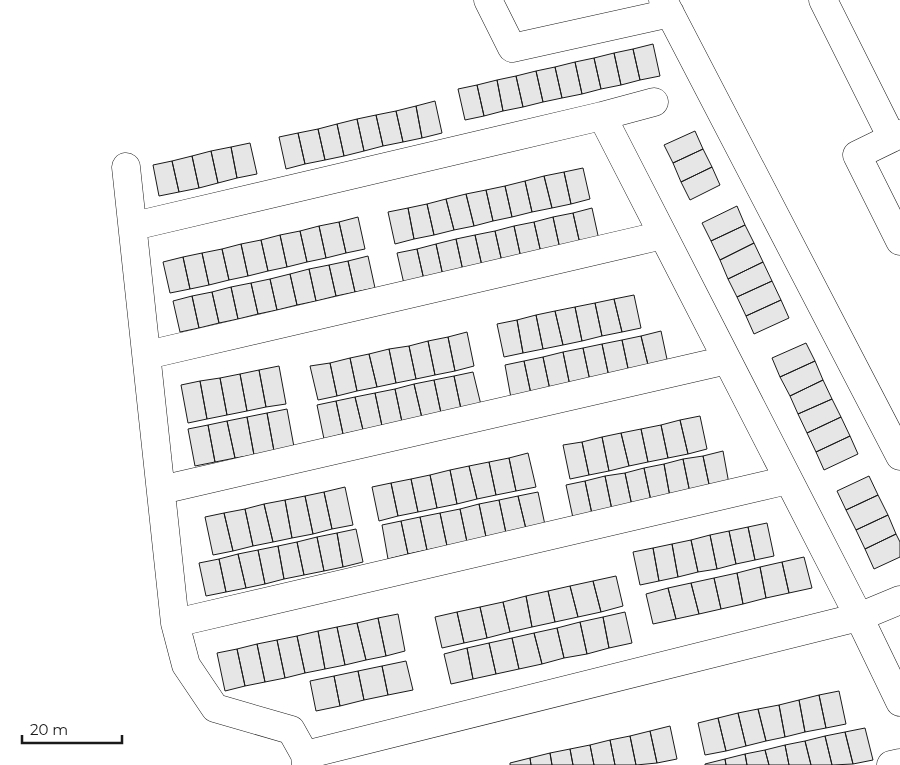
<svg xmlns="http://www.w3.org/2000/svg" width="900" height="765" font-family="Montserrat,sans-serif">
<style>
.building{fill:#e6e6e6;stroke:#1a1a1a}
.lines{fill:none;stroke-linecap:round;stroke-linejoin:round}
.minor-casing{stroke:#1a1a1a;stroke-width:29}
.minor{stroke:#fff;stroke-width:28}
</style>
<rect width="100%" height="100%" fill="#fff"/>
<path class="building" d="M653,44L660,76L640,80L633,49Z
M633,49L640,80L621,85L614,53Z
M614,53L621,85L601,89L594,58Z
M594,58L601,89L582,94L575,62Z
M575,62L582,94L562,98L555,67Z
M555,67L562,98L543,102L536,71Z
M536,71L543,102L523,107L516,76Z
M516,76L523,107L503,111L497,80Z
M497,80L503,111L484,116L477,85Z
M477,85L484,116L465,120L458,89Z
M435,101L442,133L422,138L416,106Z
M416,106L422,138L403,142L396,111Z
M396,111L403,142L383,146L376,115Z
M376,115L383,146L364,151L357,119Z
M357,119L364,151L344,156L337,124Z
M337,124L344,156L325,160L318,129Z
M318,129L325,160L305,164L298,133Z
M695,131L703,149L673,163L664,145Z
M298,133L305,164L286,169L279,137Z
M250,143L257,174L237,178L231,147Z
M231,147L237,178L218,183L211,151Z
M703,149L712,167L681,182L673,163Z
M211,151L218,183L199,188L192,156Z
M192,156L199,188L179,192L172,161Z
M172,161L179,192L159,196L153,165Z
M712,167L720,185L690,200L681,182Z
M583,168L590,199L571,204L564,172Z
M564,172L571,204L552,208L544,176Z
M544,176L552,208L532,212L525,181Z
M525,181L532,212L512,217L505,186Z
M505,186L512,217L493,221L486,190Z
M486,190L493,221L474,226L466,194Z
M466,194L474,226L454,230L446,199Z
M446,199L454,230L434,235L427,204Z
M427,204L434,235L414,239L408,208Z
M737,206L745,225L711,241L702,223Z
M408,208L414,239L395,244L388,212Z
M592,208L599,240L580,244L573,213Z
M573,213L580,244L560,249L553,217Z
M358,217L365,249L346,253L339,222Z
M553,217L560,249L541,253L534,222Z
M339,222L346,253L326,258L319,226Z
M534,222L541,253L521,258L514,226Z
M745,225L754,243L720,260L711,241Z
M319,226L326,258L307,262L300,231Z
M514,226L521,258L502,262L495,231Z
M300,231L307,262L287,267L280,235Z
M495,231L502,262L482,266L475,235Z
M280,235L287,267L268,271L261,240Z
M475,235L482,266L463,271L456,239Z
M456,239L463,271L443,276L436,244Z
M261,240L268,271L248,276L241,244Z
M754,243L763,262L728,279L720,260Z
M241,244L248,276L229,280L222,249Z
M436,244L443,276L424,280L417,249Z
M222,249L229,280L209,285L202,253Z
M417,249L424,280L404,284L397,253Z
M202,253L209,285L190,289L183,257Z
M368,256L375,288L355,292L348,261Z
M183,257L190,289L170,293L163,262Z
M348,261L355,292L336,296L329,265Z
M763,262L772,281L737,297L728,279Z
M329,265L336,296L316,301L309,269Z
M309,269L316,301L297,305L290,274Z
M290,274L297,305L277,310L270,279Z
M270,279L277,310L258,314L251,283Z
M772,281L781,300L746,316L737,297Z
M251,283L258,314L238,319L231,287Z
M231,287L238,319L219,323L212,292Z
M212,292L219,323L199,328L192,296Z
M634,295L641,328L622,332L614,299Z
M192,296L199,328L180,332L173,301Z
M614,299L622,332L602,336L595,303Z
M781,300L789,318L754,334L746,316Z
M595,303L602,336L582,341L575,307Z
M575,307L582,341L563,345L555,311Z
M555,311L563,345L543,349L536,315Z
M536,315L543,349L523,353L517,320Z
M517,320L523,353L504,357L497,324Z
M661,331L668,364L649,369L641,336Z
M467,332L474,366L455,371L448,337Z
M641,336L649,369L629,373L622,340Z
M448,337L455,371L435,375L428,341Z
M622,340L629,373L609,377L602,344Z
M428,341L435,375L416,379L409,346Z
M806,343L815,361L780,377L772,358Z
M602,344L609,377L590,381L583,348Z
M409,346L416,379L396,383L389,349Z
M583,348L590,381L570,386L563,352Z
M389,349L396,383L377,387L369,354Z
M563,352L570,386L550,390L543,357Z
M369,354L377,387L357,391L350,358Z
M543,357L550,390L531,394L524,361Z
M350,358L357,391L337,396L330,363Z
M524,361L531,394L511,398L505,365Z
M815,361L823,380L790,396L780,377Z
M330,363L337,396L318,400L310,366Z
M279,366L286,404L266,407L259,370Z
M259,370L266,407L247,411L240,374Z
M473,372L481,405L461,409L454,376Z
M240,374L247,411L227,415L220,378Z
M454,376L461,409L441,413L434,380Z
M220,378L227,415L207,419L200,381Z
M434,380L441,413L422,418L414,384Z
M823,380L832,399L798,414L790,396Z
M200,381L207,419L188,423L181,385Z
M414,384L422,418L402,422L395,389Z
M395,389L402,422L382,426L375,393Z
M375,393L382,426L363,430L355,397Z
M355,397L363,430L343,434L336,401Z
M832,399L841,417L807,433L798,414Z
M336,401L343,434L324,439L317,405Z
M287,409L294,447L274,451L267,413Z
M267,413L274,451L254,455L247,417Z
M700,416L707,449L688,454L680,420Z
M247,417L254,455L235,458L227,421Z
M841,417L850,436L816,452L807,433Z
M680,420L688,454L668,458L661,425Z
M227,421L235,458L215,462L208,425Z
M208,425L215,462L195,466L188,429Z
M661,425L668,458L648,462L641,429Z
M641,429L648,462L629,466L621,433Z
M621,433L629,466L609,471L602,437Z
M850,436L858,454L824,470L816,452Z
M602,437L609,471L589,475L582,442Z
M582,442L589,475L570,479L563,445Z
M723,451L729,484L710,489L703,456Z
M528,453L536,487L516,491L509,458Z
M703,456L710,489L690,493L683,459Z
M509,458L516,491L496,495L489,462Z
M683,459L690,493L670,497L664,464Z
M489,462L496,495L477,499L469,466Z
M664,464L670,497L651,501L644,468Z
M469,466L477,499L457,504L450,470Z
M644,468L651,501L632,506L625,473Z
M450,470L457,504L437,508L430,475Z
M625,473L632,506L612,510L605,476Z
M430,475L437,508L418,512L411,479Z
M605,476L612,510L592,514L585,481Z
M869,476L878,495L846,510L837,491Z
M411,479L418,512L398,516L391,483Z
M585,481L592,514L573,518L566,485Z
M391,483L398,516L379,521L372,487Z
M345,487L353,525L332,529L324,492Z
M324,492L332,529L313,534L305,496Z
M538,492L545,525L526,529L518,496Z
M878,495L888,515L856,530L846,510Z
M305,496L313,534L292,538L285,500Z
M518,496L526,529L506,533L499,500Z
M285,500L292,538L273,542L264,504Z
M499,500L506,533L486,537L479,504Z
M264,504L273,542L253,546L245,509Z
M479,504L486,537L467,542L460,509Z
M245,509L253,546L233,551L224,513Z
M460,509L467,542L447,546L440,513Z
M224,513L233,551L213,555L205,517Z
M440,513L447,546L427,550L420,517Z
M888,515L896,534L865,549L856,530Z
M420,517L427,550L408,554L401,521Z
M401,521L408,554L388,559L382,525Z
M767,523L774,556L755,560L748,527Z
M748,527L755,560L736,564L729,531Z
M356,529L363,562L343,567L337,533Z
M729,531L736,564L717,569L710,535Z
M337,533L343,567L324,571L317,537Z
M896,534L900,542V557L874,569L865,549Z
M710,535L717,569L698,572L691,540Z
M317,537L324,571L304,575L297,542Z
M691,540L698,572L678,577L672,544Z
M297,542L304,575L284,579L278,546Z
M672,544L678,577L659,581L653,548Z
M278,546L284,579L265,584L258,550Z
M653,548L659,581L640,585L633,552Z
M258,550L265,584L246,588L238,554Z
M238,554L246,588L226,592L219,559Z
M804,557L812,588L789,593L782,562Z
M219,559L226,592L206,596L199,563Z
M782,562L789,593L766,598L760,567Z
M760,567L766,598L743,604L737,573Z
M737,573L743,604L721,609L714,578Z
M616,576L623,606L601,612L593,581Z
M714,578L721,609L699,614L691,583Z
M593,581L601,612L578,617L570,586Z
M691,583L699,614L676,619L668,588Z
M570,586L578,617L555,622L548,591Z
M668,588L676,619L653,624L646,594Z
M548,591L555,622L532,627L526,596Z
M526,596L532,627L510,632L503,602Z
M503,602L510,632L487,638L480,607Z
M480,607L487,638L464,643L457,612Z
M457,612L464,643L442,648L435,617Z
M625,612L632,643L609,648L603,617Z
M398,614L405,651L386,656L378,618Z
M603,617L609,648L587,654L580,622Z
M378,618L386,656L366,660L357,623Z
M580,622L587,654L564,658L557,628Z
M357,623L366,660L345,665L337,627Z
M337,627L345,665L325,669L318,631Z
M557,628L564,658L542,664L534,633Z
M318,631L325,669L305,673L297,636Z
M534,633L542,664L519,669L512,638Z
M297,636L305,673L285,678L277,640Z
M512,638L519,669L496,674L489,643Z
M277,640L285,678L265,682L257,644Z
M489,643L496,674L473,679L467,648Z
M257,644L265,682L245,686L237,649Z
M467,648L473,679L451,684L444,654Z
M237,649L245,686L225,691L217,653Z
M406,661L413,690L388,695L382,666Z
M382,666L388,695L364,700L358,671Z
M358,671L364,700L340,706L334,676Z
M334,676L340,706L316,711L310,681Z
M839,691L846,724L826,728L819,695Z
M819,695L826,728L805,732L799,700Z
M799,700L805,732L785,737L779,705Z
M779,705L785,737L766,741L758,709Z
M758,709L766,741L746,746L738,713Z
M738,713L746,746L726,751L718,718Z
M718,718L726,751L705,755L698,723Z
M670,726L677,759L657,763L650,731Z
M865,728L873,760L853,764L845,732Z
M650,731L657,763L636,765L630,736Z
M845,732L853,764L832,765L825,736Z
M630,736L636,765H615L610,740Z
M825,736L832,765H811L805,741Z
M610,740L615,765H594L590,745Z
M805,741L811,765H789L785,745Z
M590,745L594,765H573L570,749Z
M785,745L789,765H769L765,750Z
M570,749L573,765H552L550,753Z
M765,750L769,765H747L745,754Z
M550,753L552,765H531L530,758Z
M745,754L747,765H726L725,759Z
M530,758L531,765H510V763Z
M725,759L726,765H705V764Z"/>
<g class="lines">
<g class="minor-casing">
<path id="minor" d="M488,0L512,48L670,13
M663,0L900,456
M823,0L892,138
M602,116L859,617L900,702
M900,134L857,155L900,241
M126,167L175,623L186,665L215,708L291,730L305,755L306,765
M134,226L602,116L654,102
M147,355L663,235
M161,490L727,360
M175,623L788,480
M305,755L859,617L900,600
M891,765L900,763"/>
</g>
<use href="#minor" class="minor"/>
</g>
<path d="M22 735v8h100v-8" fill="none" stroke="#1a1a1a" stroke-width="2.5"/>
<text x="30" y="735" font-size="15" fill="#1a1a1a" stroke="#ffffff" stroke-width="4" paint-order="stroke">20 m</text>
</svg>
